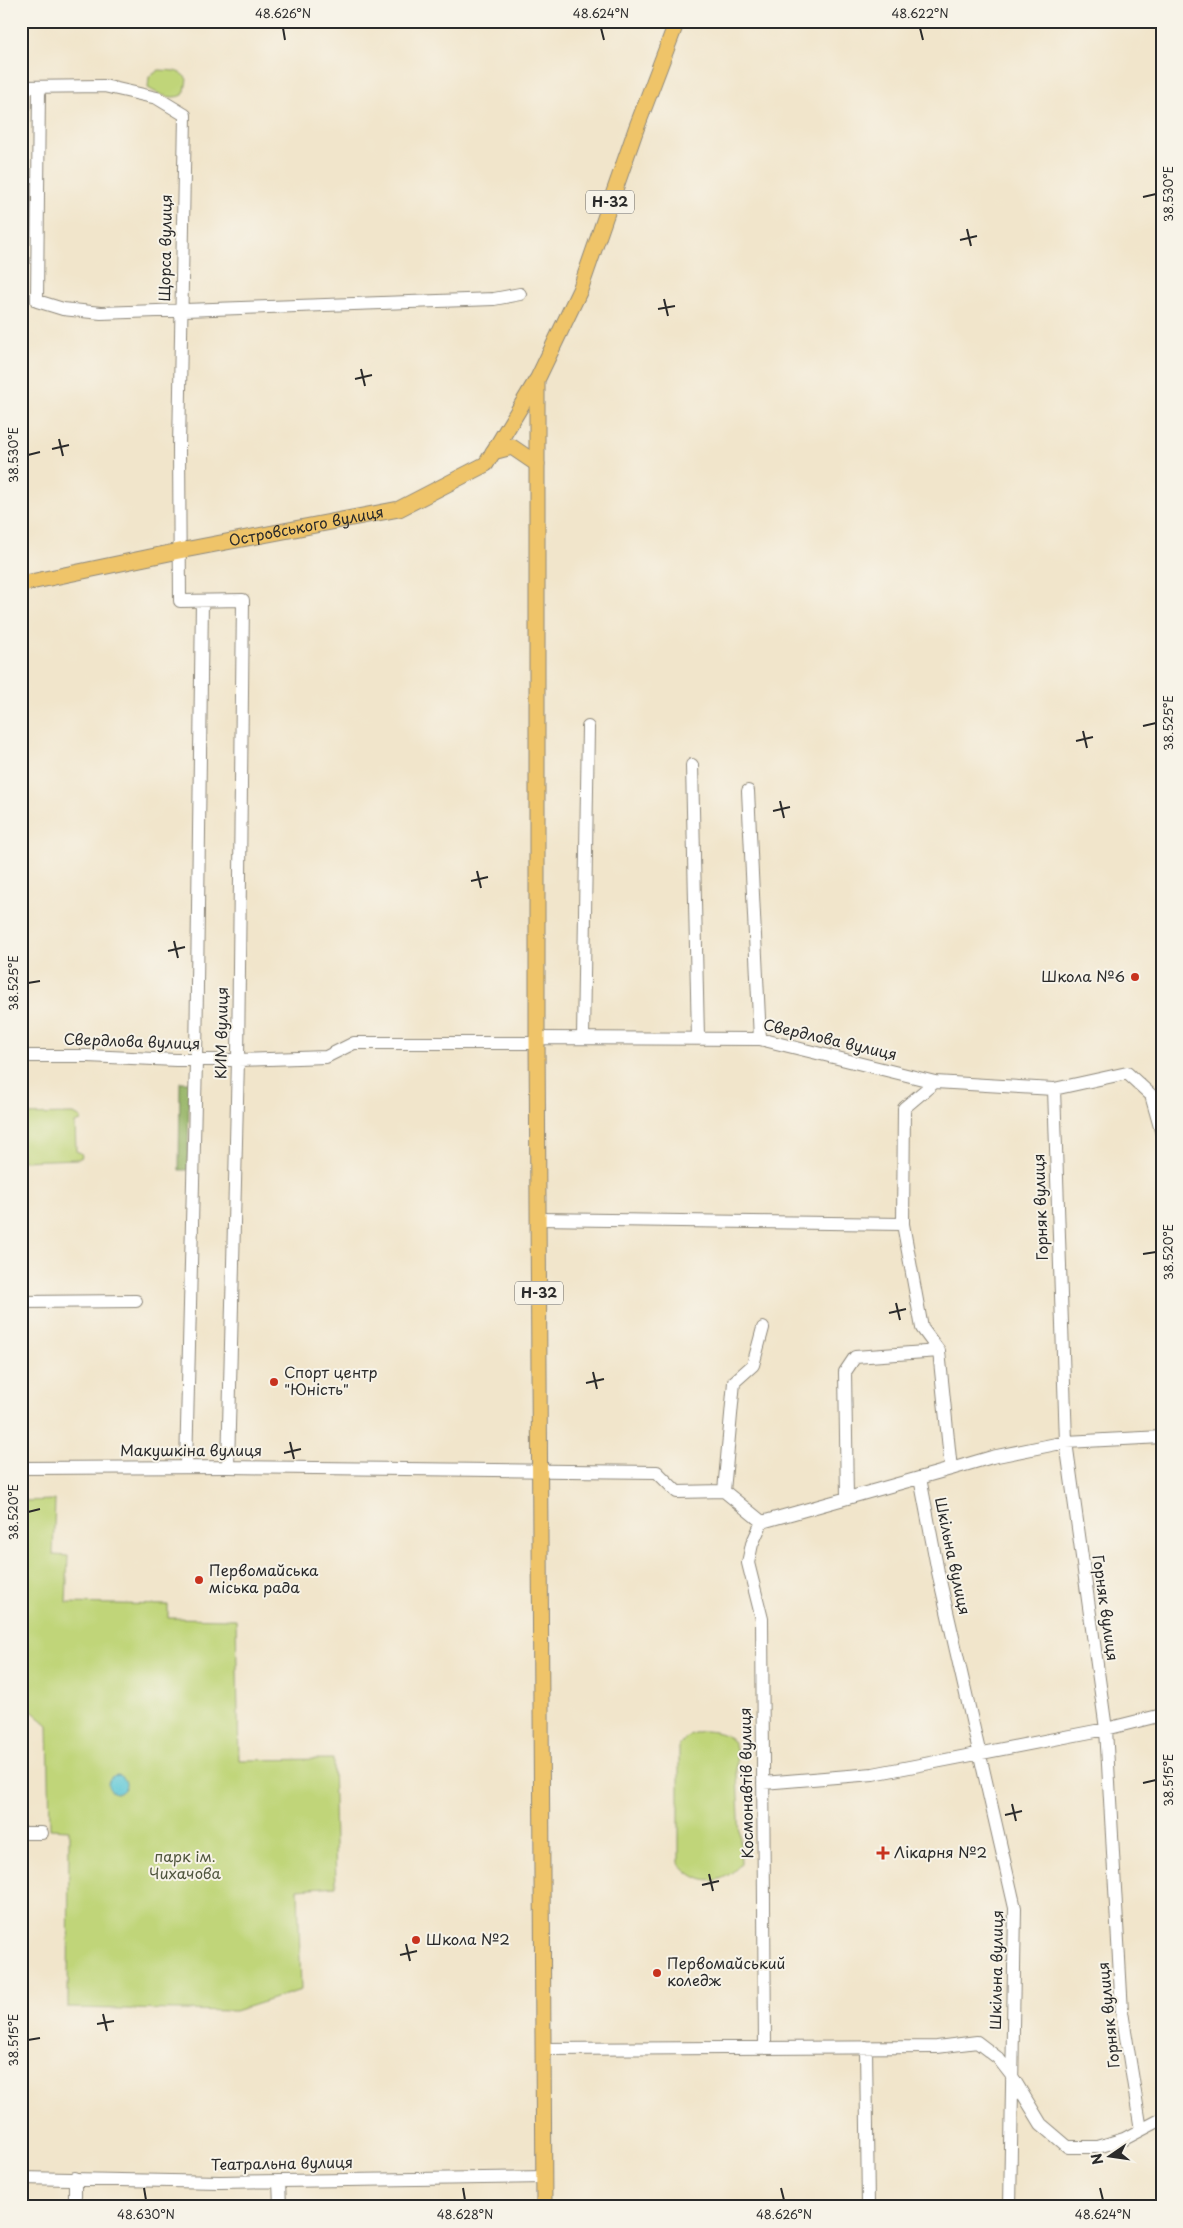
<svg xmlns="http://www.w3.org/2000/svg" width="1183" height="2228" font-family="'Playpen Sans',sans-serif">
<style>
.green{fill:#c0d579;stroke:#768052}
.forest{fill:#98b669;stroke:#62704a}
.water{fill:#5cc7d7;stroke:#447981}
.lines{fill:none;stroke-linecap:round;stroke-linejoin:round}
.minor-casing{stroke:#8e887b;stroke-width:14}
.major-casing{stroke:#8e887b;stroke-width:17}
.minor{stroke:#fff;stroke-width:12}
.major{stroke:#efc469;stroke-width:15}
.ticks{fill:none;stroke:#2b2b2b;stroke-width:2}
.poi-dot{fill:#c8321e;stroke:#f7f3e8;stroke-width:2}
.labels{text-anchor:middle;stroke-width:4;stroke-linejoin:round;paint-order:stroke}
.shield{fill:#f7f3e8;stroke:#686764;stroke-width:1}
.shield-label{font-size:14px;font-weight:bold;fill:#2b2b2b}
.street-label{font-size:15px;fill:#2b2b2b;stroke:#f7f3e8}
.poi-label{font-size:15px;fill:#2b2b2b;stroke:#f7f3e8;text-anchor:start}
.park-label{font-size:15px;fill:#50563e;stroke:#f7f3e8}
.neatline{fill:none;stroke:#2b2b2b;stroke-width:2}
.ticks-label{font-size:12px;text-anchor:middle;fill:#2b2b2b}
</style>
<rect width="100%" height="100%" fill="#f7f3e8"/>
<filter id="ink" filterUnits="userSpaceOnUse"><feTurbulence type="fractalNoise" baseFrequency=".02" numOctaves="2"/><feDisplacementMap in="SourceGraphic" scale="10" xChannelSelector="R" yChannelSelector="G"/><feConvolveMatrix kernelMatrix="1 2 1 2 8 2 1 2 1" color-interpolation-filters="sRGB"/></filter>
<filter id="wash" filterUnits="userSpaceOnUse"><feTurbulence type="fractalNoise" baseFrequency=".0096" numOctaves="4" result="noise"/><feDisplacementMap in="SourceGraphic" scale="20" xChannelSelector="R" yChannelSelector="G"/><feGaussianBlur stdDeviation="1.12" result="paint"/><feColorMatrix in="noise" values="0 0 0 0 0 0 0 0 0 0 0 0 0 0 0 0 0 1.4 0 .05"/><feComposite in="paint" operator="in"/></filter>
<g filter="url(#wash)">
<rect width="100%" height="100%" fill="#f1e5cb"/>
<path class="green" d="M159,70C171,71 179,69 187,79L185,91L183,95C170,100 160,95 148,88L149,77Z
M21,110H24L22,255H21Z
M74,1114L81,1118V1121L75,1123L76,1151L81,1153L82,1157L78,1159L21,1161V1115Z
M55,1500L53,1555L68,1556L66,1603L168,1605V1618L236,1619L239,1760L333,1759L336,1886L298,1889L301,1990L235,2011L68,2008L69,1830L50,1829L48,1725L21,1702V1501Z
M701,1731C714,1731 733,1733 736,1749L741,1864C721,1886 699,1887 679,1863V1745L689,1735Z"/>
<path class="forest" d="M180,1082H189L188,1170H179Z"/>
<path class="water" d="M108 1784a9 9 0 1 1 18 0a9 9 0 1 1-18 0Z"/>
</g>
<g filter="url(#ink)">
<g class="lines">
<g class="minor-casing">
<path id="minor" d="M21,87L104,86L157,98L185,115L179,447L180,601L243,600L238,1060L228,1467
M39,87L37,301L63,309L101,313L494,299L520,294
M692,765L698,1038
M748,791L760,1039
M537,1038L760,1039L935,1082L1054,1089L1127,1073L1151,1095L1162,1134
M583,1038L588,727
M21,1056H87L176,1060H238L326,1057L354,1043H538
M1054,1089L1066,1442L1106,1729L1122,2012L1141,2130
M538,1219L903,1224
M21,1302L136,1301
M186,1467L196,1061L202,601
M21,1468L228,1467L657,1472L677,1492L724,1491L762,1522L951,1469L939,1351L922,1328L903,1224L904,1108L935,1082
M951,1469L992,1457L1066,1442L1162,1437
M920,1478L938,1572L1015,1908L1010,2207
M724,1491L734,1382L753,1365L763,1328
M847,1498L845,1372L855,1357L939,1351
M762,1522L752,1544L748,1563L762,1619L765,2047
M763,1783L873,1774L1106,1729L1162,1715
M21,1833H42
M866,2047L868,2207
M542,2049L937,2047L977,2042L998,2058L1012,2076L1041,2124L1068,2147H1098L1124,2139L1162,2119
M21,2178L220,2182L544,2177
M279,2181L280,2207
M75,2207V2178"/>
</g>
<g class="major-casing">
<g id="major">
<path d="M493,452L512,447L537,464"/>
<path id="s1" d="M21,584L179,551L399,509L486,464L536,381"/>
<path d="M544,2207L537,1038V380L580,290L636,129L677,21"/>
</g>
</g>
<use href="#minor" class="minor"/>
<use href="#major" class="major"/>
</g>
</g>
<path class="ticks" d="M283,28L285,40M601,28L604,40M920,28L923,40M1143,197L1156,194M967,229L971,246M960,240L977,236M664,299L668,316M658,309L675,306M361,369L365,386M355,379L372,375M59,439L63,456M52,449L69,445M28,455L40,452M1143,726L1156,723M1083,731L1087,748M1076,741L1093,737M780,801L784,818M773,811L790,807M477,871L481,888M471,881L488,877M174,941L178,958M168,951L185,947M28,983L40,981M1143,1254L1156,1252M896,1303L900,1320M889,1313L906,1309M593,1372L597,1389M586,1383L604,1379M290,1442L294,1459M284,1453L301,1449M28,1512L40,1509M1143,1783L1156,1780M1012,1804L1016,1821M1005,1815L1022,1811M709,1874L713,1891M702,1885L719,1881M406,1944L410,1961M400,1955L417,1951M103,2014L107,2031M97,2024L114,2021M28,2040L40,2038M144,2188L146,2200M463,2188L465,2200M781,2188L784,2200M1100,2188L1103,2200"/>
<g class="poi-dot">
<circle cx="1135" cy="977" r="5"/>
<circle cx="274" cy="1382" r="5"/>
<circle cx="199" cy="1580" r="5"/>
<path d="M880.5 1845.5h5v5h5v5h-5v5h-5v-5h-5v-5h5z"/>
<circle cx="416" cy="1940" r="5"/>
<circle cx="657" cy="1973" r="5"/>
</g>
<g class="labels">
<g class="shield">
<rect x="586" y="190.5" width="48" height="23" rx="4"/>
<rect x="515" y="1281.5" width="48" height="23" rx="4"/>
</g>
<g class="shield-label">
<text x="610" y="207">Н-32</text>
<text x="539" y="1298">Н-32</text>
</g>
<g class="street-label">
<text transform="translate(166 248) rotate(-89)" y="5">Щорса вулиця</text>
<text dy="5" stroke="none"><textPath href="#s1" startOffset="291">Островського вулиця</textPath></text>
<text transform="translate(222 1033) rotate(-89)" y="5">КИМ вулиця</text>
<text transform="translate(830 1040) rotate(13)" y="5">Свердлова вулиця</text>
<text transform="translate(132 1042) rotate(2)" y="5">Свердлова вулиця</text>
<text transform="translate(1041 1207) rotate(-92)" y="5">Горняк вулиця</text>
<text x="191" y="1456">Макушкіна вулиця</text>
<text transform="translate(952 1556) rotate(78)" y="5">Шкільна вулиця</text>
<text transform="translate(1105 1608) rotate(82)" y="5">Горняк вулиця</text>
<text transform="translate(747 1783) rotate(-91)" y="5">Космонавтів вулиця</text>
<text transform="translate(997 1970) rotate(-89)" y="5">Шкільна вулиця</text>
<text transform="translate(1109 2015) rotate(-96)" y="5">Горняк вулиця</text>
<text transform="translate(282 2164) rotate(-1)" y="5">Театральна вулиця</text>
</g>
<g class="poi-label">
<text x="1125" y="982" text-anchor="end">Школа №6</text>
<text x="284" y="1378">Спорт центр<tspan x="284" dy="17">"Юність"</tspan></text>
<text x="209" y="1576">Первомайська<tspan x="209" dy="17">міська рада</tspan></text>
<text x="894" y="1858">Лікарня №2</text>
<text x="426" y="1945">Школа №2</text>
<text x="667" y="1969">Первомайський<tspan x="667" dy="17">коледж</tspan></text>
</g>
<g class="park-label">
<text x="185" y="1862">парк ім.<tspan x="185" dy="17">Чихачова</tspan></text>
</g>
</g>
<rect width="1183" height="2228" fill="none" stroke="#f7f3e8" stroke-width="55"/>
<g transform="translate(1110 2156) rotate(257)" stroke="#f7f3e8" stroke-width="4" paint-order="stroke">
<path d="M0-4L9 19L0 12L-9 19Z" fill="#2b2b2b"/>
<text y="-8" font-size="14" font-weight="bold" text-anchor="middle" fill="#2b2b2b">N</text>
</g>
<rect x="28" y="28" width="1128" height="2172" class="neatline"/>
<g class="ticks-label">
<text x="283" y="18">48.626°N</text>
<text x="601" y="18">48.624°N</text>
<text x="920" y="18">48.622°N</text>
<text transform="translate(1169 194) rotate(-90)" y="4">38.530°E</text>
<text transform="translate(14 455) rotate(-90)" y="4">38.530°E</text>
<text transform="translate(1169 723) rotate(-90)" y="4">38.525°E</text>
<text transform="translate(14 983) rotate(-90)" y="4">38.525°E</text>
<text transform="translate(1169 1252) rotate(-90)" y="4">38.520°E</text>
<text transform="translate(14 1512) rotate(-90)" y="4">38.520°E</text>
<text transform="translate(1169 1780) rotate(-90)" y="4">38.515°E</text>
<text transform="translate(14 2040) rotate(-90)" y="4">38.515°E</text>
<text x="146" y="2219">48.630°N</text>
<text x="465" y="2219">48.628°N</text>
<text x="784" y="2219">48.626°N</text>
<text x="1103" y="2219">48.624°N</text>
</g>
</svg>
